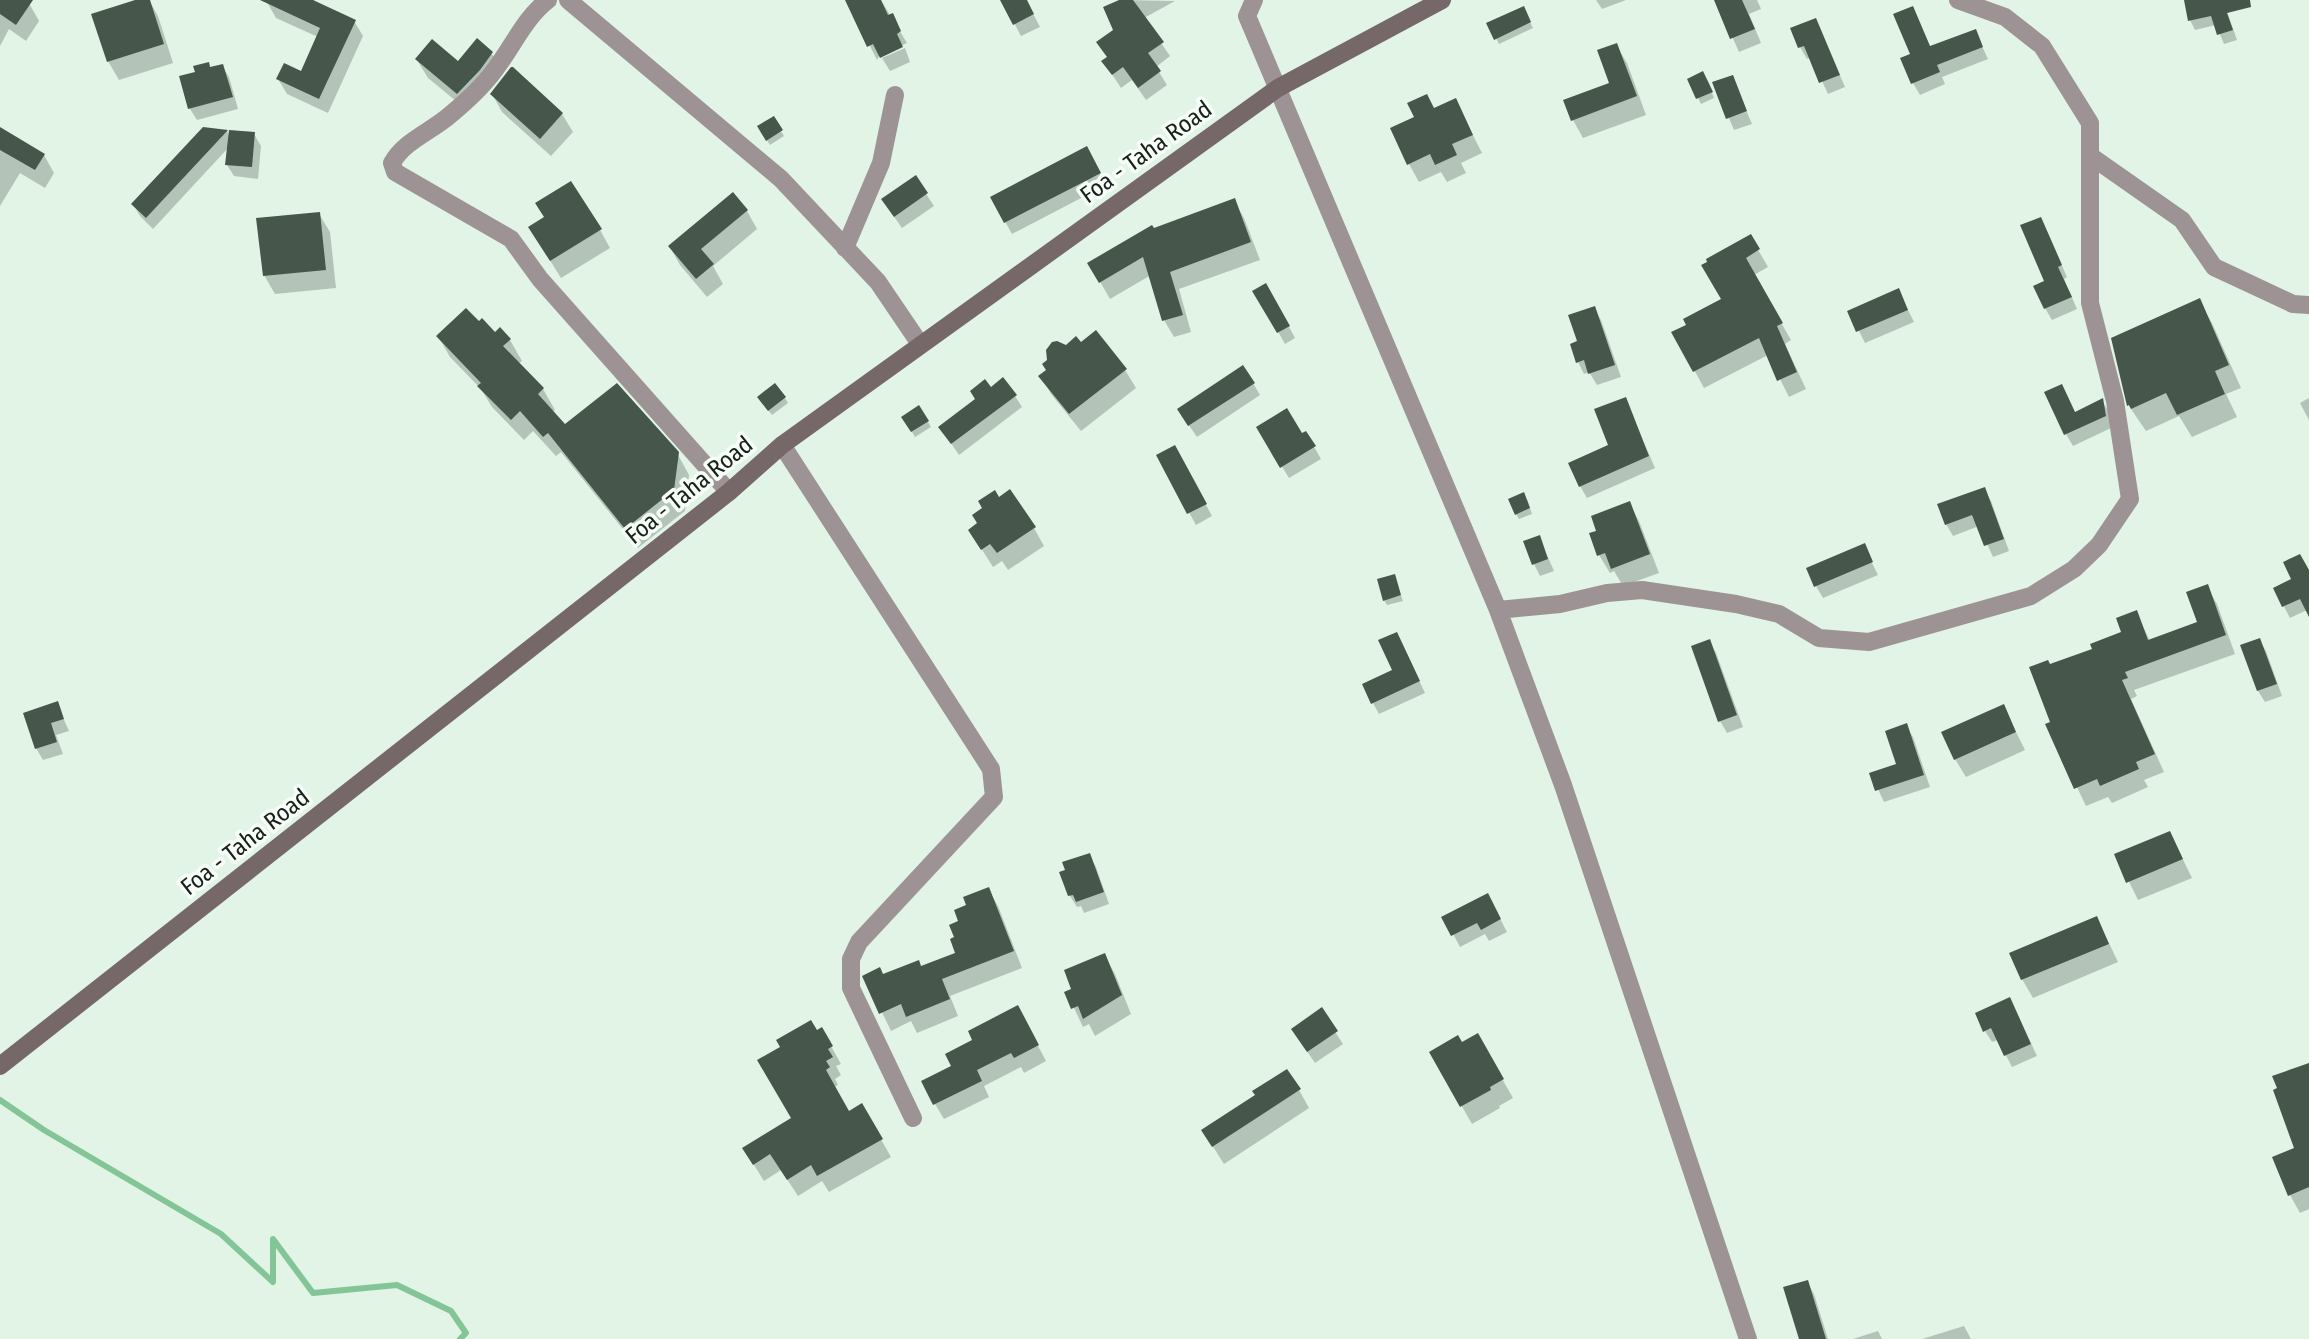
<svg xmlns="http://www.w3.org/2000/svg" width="2309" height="1339" font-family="'Fira Sans Condensed',sans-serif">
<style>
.shadow{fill:#0003}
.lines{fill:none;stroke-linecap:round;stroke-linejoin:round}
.stream{stroke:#84c598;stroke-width:6}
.building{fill:#46564a}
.street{stroke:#9d9394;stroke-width:18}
.secondary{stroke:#766869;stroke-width:18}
.labels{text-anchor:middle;stroke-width:7;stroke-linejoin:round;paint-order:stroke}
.street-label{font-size:24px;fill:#191f1b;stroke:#f7fef8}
</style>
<rect width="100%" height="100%" fill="#e1f4e6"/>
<path class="shadow" d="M0,0H23L30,5L39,21L26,41L9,29L0,46Z
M141,0H149L158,16L173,63L119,80L108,61Z
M268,0H314L315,3L354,21L363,36L328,113L287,94L278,79L301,73L318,37L276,18L267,2Z
M847,0H881L907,43L879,56L877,60Z
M1002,0H1026L1040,27L1021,36Z
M1120,0L1175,1L1144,18L1170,56L1156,67L1167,85L1146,100L1132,80L1121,88L1104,62L1108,58Z
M1596,0H1626L1602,9Z
M1716,0H1757L1761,9L1749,14L1761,43L1739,52Z
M2192,0H2223L2237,40L2224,44L2216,25L2195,30L2190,20Z
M1526,14L1533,28L1499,44L1489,24Z
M1816,20L1845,87L1828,94L1811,57L1807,59L1800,47Z
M1975,31L1988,59L1942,77L1945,84L1920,95L1913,83L1930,48Z
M1616,45L1627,63L1646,115L1583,138L1573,120L1611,84Z
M905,48L910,62L890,71L882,58Z
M492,54L502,72L468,111L428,78L417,60L458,63Z
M222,66L229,77L238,109L197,120L190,109L181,77Z
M1732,77L1752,124L1734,130L1714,83Z
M1706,78L1714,98L1701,104L1689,79Z
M492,94L562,114L573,132L551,156L502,112Z
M1455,100L1482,153L1461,163L1466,173L1447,182L1441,172L1419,182L1409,164L1434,110Z
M773,118L784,136L770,145L759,127Z
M203,129L227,131L230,137L254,134L261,146L258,179L234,176L227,165L229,147L153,229L140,216L133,204Z
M0,134L44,155L54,173L45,188L20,173L0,206Z
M1086,148L1106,185L1012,234L992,198Z
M915,177L934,206L902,228L890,211Z
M733,194L747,211L757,229L713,266L723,284L707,297L680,265L670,247Z
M1234,201L1244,218L1260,260L1179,289L1191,332L1174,337L1164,320L1151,275L1110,299L1090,264L1153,230Z
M319,214L330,232L336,288L275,294L264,275Z
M600,230L610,248L561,278L541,246Z
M2047,231L2067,277L2064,279L2077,309L2052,320L2045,308Z
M1750,236L1768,267L1754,275L1791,340L1785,344L1806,389L1789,397L1768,355L1704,388L1674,333L1723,300Z
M1266,285L1295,338L1285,344L1255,291Z
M1898,290L1914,322L1865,343L1849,311Z
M2199,301L2212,323L2241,388L2226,394L2237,417L2192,437L2179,416L2146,431L2129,406L2113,339Z
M1594,308L1601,320L1621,377L1597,385L1589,372L1584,374L1578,362L1579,342Z
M500,329L510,340L522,361L518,364L543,389L555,410L552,412L565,427L677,453L689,475L685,511L638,548L561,452L556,456L533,431L524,440L492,407L481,389L450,357L438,336L495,334Z
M1081,344L1125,370L1136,388L1081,431L1051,394L1041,376L1048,371L1049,361L1066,347Z
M1253,383L1260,395L1197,437L1186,421Z
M990,389L1015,396L1022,407L959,455L940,427Z
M785,398L788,403L772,415L762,402Z
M2309,398V420L2300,403Z
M1625,399L1655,468L1587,498L1580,486L1611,446Z
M2102,401L2109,412L2111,428L2073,446L2066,434L2075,413Z
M919,407L931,427L915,437L903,417Z
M1258,428L1302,436L1306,433L1321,459L1289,478Z
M1158,456L1181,459L1212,516L1196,525Z
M1984,489L1991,501L2009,551L1993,557L1979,526L1953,536L1946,524Z
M1527,499L1532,514L1519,519L1516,514Z
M1629,503L1639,521L1659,573L1623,586L1614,571L1610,573L1599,555V532Z
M979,524L1034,528L1044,546L1008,570L1002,561L993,567L981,548Z
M1539,537L1554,571L1540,576L1534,564Z
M1868,555L1878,575L1823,598L1816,586Z
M2309,574V609L2290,618L2275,589Z
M1394,576L1403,601L1387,605L1384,600Z
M2207,587L2217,604L2235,654L2134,690L2137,696L2131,699L2164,772L2144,780L2148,787L2112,803L2108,797L2086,806L2047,725L2052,723L2050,666L2095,650L2124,633L2136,612L2150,641L2199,623Z
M2259,640L2266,651L2282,696L2265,702L2258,691L2242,646Z
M1709,641L1716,653L1743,727L1727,733L1720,721L1693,647Z
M1403,646L1425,693L1379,714L1373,703L1394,671Z
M57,704L69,731L56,735L63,754L43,760L36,748Z
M2003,706L2025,750L1966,777L1955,759Z
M1906,726L1913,737L1930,787L1884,802L1871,774L1898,765Z
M2170,833L2192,878L2138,900L2116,855Z
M1089,855L1096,867L1109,904L1084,913L1081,906L1077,907L1070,896L1062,873Z
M988,889L998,906L1022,968L950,996L958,1016L917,1033L911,1021L891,1031L865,977L883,976L921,967L958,954L956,938L968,906Z
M1494,907L1507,932L1489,941L1485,934L1460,947L1444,917Z
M2097,918L2118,962L2033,998L2022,979Z
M1104,955L1115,974L1131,1014L1095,1036L1089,1024L1083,1027L1067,993L1074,990Z
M1321,1010L1343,1044L1315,1063L1300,1041Z
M2016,1011L2037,1056L2012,1067L1998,1040L1992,1042L1985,1031Z
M1026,1023L1046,1061L1024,1073L1021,1067L984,1086L989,1097L944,1119L935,1104L953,1067Z
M822,1030L841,1064L836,1066L841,1075L835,1079L838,1085L834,1087L849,1113L862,1106L891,1157L829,1192L822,1181L798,1196L781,1170L764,1181L744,1149L793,1118L817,1033Z
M1477,1035L1513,1098L1499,1106L1500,1108L1472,1124L1431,1052L1462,1044Z
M2309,1065V1209L2300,1213L2290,1195Z
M1299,1090L1309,1108L1224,1164L1203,1131Z
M1807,1282L1814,1294L1828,1339H1801Z
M1964,1326L1971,1339H1922Z
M1878,1331L1882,1339H1853Z"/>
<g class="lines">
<path class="stream" d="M0,1100L44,1130L221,1234L273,1282V1239L313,1293L397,1285L451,1311L466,1333L460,1339"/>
</g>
<path class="building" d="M0,0H33L16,25L0,14Z
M135,0H150L164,44L107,62L91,14Z
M260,0H313L356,20L319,99L276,79L284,63L301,71L320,28Z
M845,0H881L888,15L893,13L901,31L897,34L903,47L880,58L873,44L867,47Z
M1000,0H1027L1034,14L1013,25Z
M1119,0H1133L1164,42L1148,53L1161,71L1138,88L1123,67L1112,75L1101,61L1107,57L1096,42L1113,30L1103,7Z
M1714,0H1742L1755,29L1730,39Z
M2184,0H2250L2251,7L2227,13L2233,30L2217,35L2211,16L2188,21Z
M1524,6L1531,22L1494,40L1486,23Z
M1913,6L1930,46L1976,29L1983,47L1937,65L1940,72L1911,84L1900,58L1910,54L1893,14Z
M1816,18L1840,75L1819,83L1804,46L1798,48L1790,28Z
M477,38L493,52L480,70L457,94L415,59L432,39L458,61Z
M1617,43L1637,96L1571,121L1563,100L1609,83L1597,50Z
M209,62L210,67L223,64L233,97L188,109L179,76L195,72L193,66Z
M511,67H513L563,113L540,139L490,94Z
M1703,71L1713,92L1696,99L1687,79Z
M1733,75L1747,111L1726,119L1712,82Z
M1427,94L1434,108L1456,98L1473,135L1452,144L1457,155L1435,165L1430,154L1407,165L1390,128L1414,117L1407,103Z
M774,116L783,130L766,141L757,126Z
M0,127L45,154L35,170L0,150Z
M203,127L228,130L146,218L131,204Z
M229,130L255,132L252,167L225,165Z
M1087,146L1101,173L1004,223L990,197Z
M916,175L928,193L894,217L881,199Z
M571,181L602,229L550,261L528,227L544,217L535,203Z
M733,192L748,210L701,249L714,264L696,279L668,246Z
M1235,198L1251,242L1170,272L1183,315L1162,321L1143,257L1099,283L1087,263L1152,225L1154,228Z
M320,212L326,270L263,276L256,218Z
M2041,217L2062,265L2058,267L2072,297L2044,309L2033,286L2044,281L2020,225Z
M1751,234L1760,249L1746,258L1783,323L1777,326L1797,372L1777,381L1759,338L1693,372L1671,332L1686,325L1683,319L1721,299L1701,265L1707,262L1706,259Z
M1266,283L1290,326L1277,333L1252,291Z
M1899,288L1908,310L1856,332L1847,311Z
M2200,298L2229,365L2215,371L2225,394L2177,415L2166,393L2131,409L2129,405L2127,406L2111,338Z
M1595,306L1615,365L1588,374L1584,360L1576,363L1570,344L1577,341L1568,315Z
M466,308L479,321L482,318L495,332L500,327L511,339L503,346L544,388L538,394L565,424L617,383L679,452L674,490L625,529L548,433L543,437L520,411L511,420L477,386L481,383L436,336Z
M1096,330L1127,369L1069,414L1038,376L1046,370L1042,364L1047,360L1046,350L1052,342L1057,341L1066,345L1076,336L1081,342Z
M1243,365L1255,383L1188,426L1177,409Z
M1003,377L1017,395L951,444L938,427L975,399L970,391L985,379L991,387Z
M775,383L786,397L768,411L757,397Z
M2062,384L2075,412L2103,398L2106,416L2064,435L2044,392Z
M1626,397L1649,456L1579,487L1568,463L1608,445L1594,409Z
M919,405L929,421L911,432L901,417Z
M1287,408L1302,433L1306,431L1316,446L1280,468L1256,427Z
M1175,445L1207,504L1187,514L1156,455Z
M1985,487L2004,539L1984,546L1972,515L1945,525L1937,504Z
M1010,489L1036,527L997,553L990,544L981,550L968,530L977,523L972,515L982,508L978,501L995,490L999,497Z
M1524,492L1530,508L1515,515L1508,499Z
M1630,501L1650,554L1611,569L1605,553L1597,556L1589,533L1596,531L1591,516Z
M1540,535L1548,559L1532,565L1523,541Z
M1865,543L1873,562L1814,587L1806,568Z
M2300,554L2309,570V617L2300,599L2282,607L2273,588L2291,579L2283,562Z
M1395,574L1401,595L1383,601L1377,579Z
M2208,584L2226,635L2125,672L2128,678L2122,680L2155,754L2136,762L2139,769L2100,786L2097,779L2074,789L2045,724L2050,722L2029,667L2048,660L2050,664L2092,649L2090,644L2121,632L2116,618L2137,610L2148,640L2197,622L2186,592Z
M1397,632L1420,681L1371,704L1362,684L1392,670L1378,640Z
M2260,638L2277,684L2257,691L2240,645Z
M1710,639L1737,715L1718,722L1691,646Z
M58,701L64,719L51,723L57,742L35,749L23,713Z
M2004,704L2016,732L1954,760L1941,732Z
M1907,723L1924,775L1875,791L1869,773L1896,764L1885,731Z
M2170,831L2183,859L2126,883L2114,854Z
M1090,853L1104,892L1076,902L1073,895L1068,896L1059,872L1065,870L1062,862Z
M989,887L1014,951L942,979L950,999L906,1017L901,1004L879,1014L862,976L880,967L883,974L919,960L921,966L955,953L950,939L954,937L949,925L958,921L954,910L966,905L963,897Z
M1488,893L1501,919L1481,930L1477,923L1451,936L1441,917Z
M2097,916L2109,944L2021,980L2009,953Z
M1105,953L1122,995L1083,1019L1078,1006L1071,1009L1064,992L1071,989L1064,970Z
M2010,997L2031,1044L2004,1056L1991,1028L1983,1032L1975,1013Z
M1018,1005L1039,1045L1014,1058L1011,1053L977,1070L982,1081L933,1105L921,1081L951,1066L945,1054L972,1040L968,1031Z
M1322,1007L1338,1031L1307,1052L1291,1029Z
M811,1020L817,1030L822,1027L833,1046L828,1049L833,1057L826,1061L830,1067L826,1070L849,1111L862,1103L883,1139L817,1176L811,1165L787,1180L770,1154L753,1165L742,1148L791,1118L757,1060L780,1047L776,1040Z
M1478,1033L1504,1079L1490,1087L1491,1090L1460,1107L1429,1052L1458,1035L1462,1042Z
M2309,1063V1187L2288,1196L2272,1157L2294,1148L2273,1090L2277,1088L2272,1076Z
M1287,1069L1301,1089L1212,1147L1201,1130L1255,1095L1252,1091Z
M1808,1280L1826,1339H1799L1783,1287Z"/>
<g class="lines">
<path class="street" d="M548,0C526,17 515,42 499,64C487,82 467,101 450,115C432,131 404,141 392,163L395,172L511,239L540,279L729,492
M568,0L781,179L878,282L920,344
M1254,0L1247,16L1498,610L1563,785L1748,1339
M2092,157L2182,220L2214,267L2293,304L2309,305
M845,248L881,163L895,95
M782,445L991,769L994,797L859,942L851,959V988L913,1118
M1498,610L1560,604L1607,593L1642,590L1736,604L1779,614L1819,638L1869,642L2031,596L2074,569L2099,545L2130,499L2115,401L2090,303V123L2042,46L2005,17L1958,0"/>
<path class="secondary" d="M0,1066L729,492L782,445L1278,88L1442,0"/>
</g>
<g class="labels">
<g class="street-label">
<text transform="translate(1146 152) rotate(-36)" y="8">Foa - Taha Road</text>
<text transform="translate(689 490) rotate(-39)" y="8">Foa - Taha Road</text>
<text transform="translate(245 842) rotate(-38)" y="8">Foa - Taha Road</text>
</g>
</g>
</svg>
